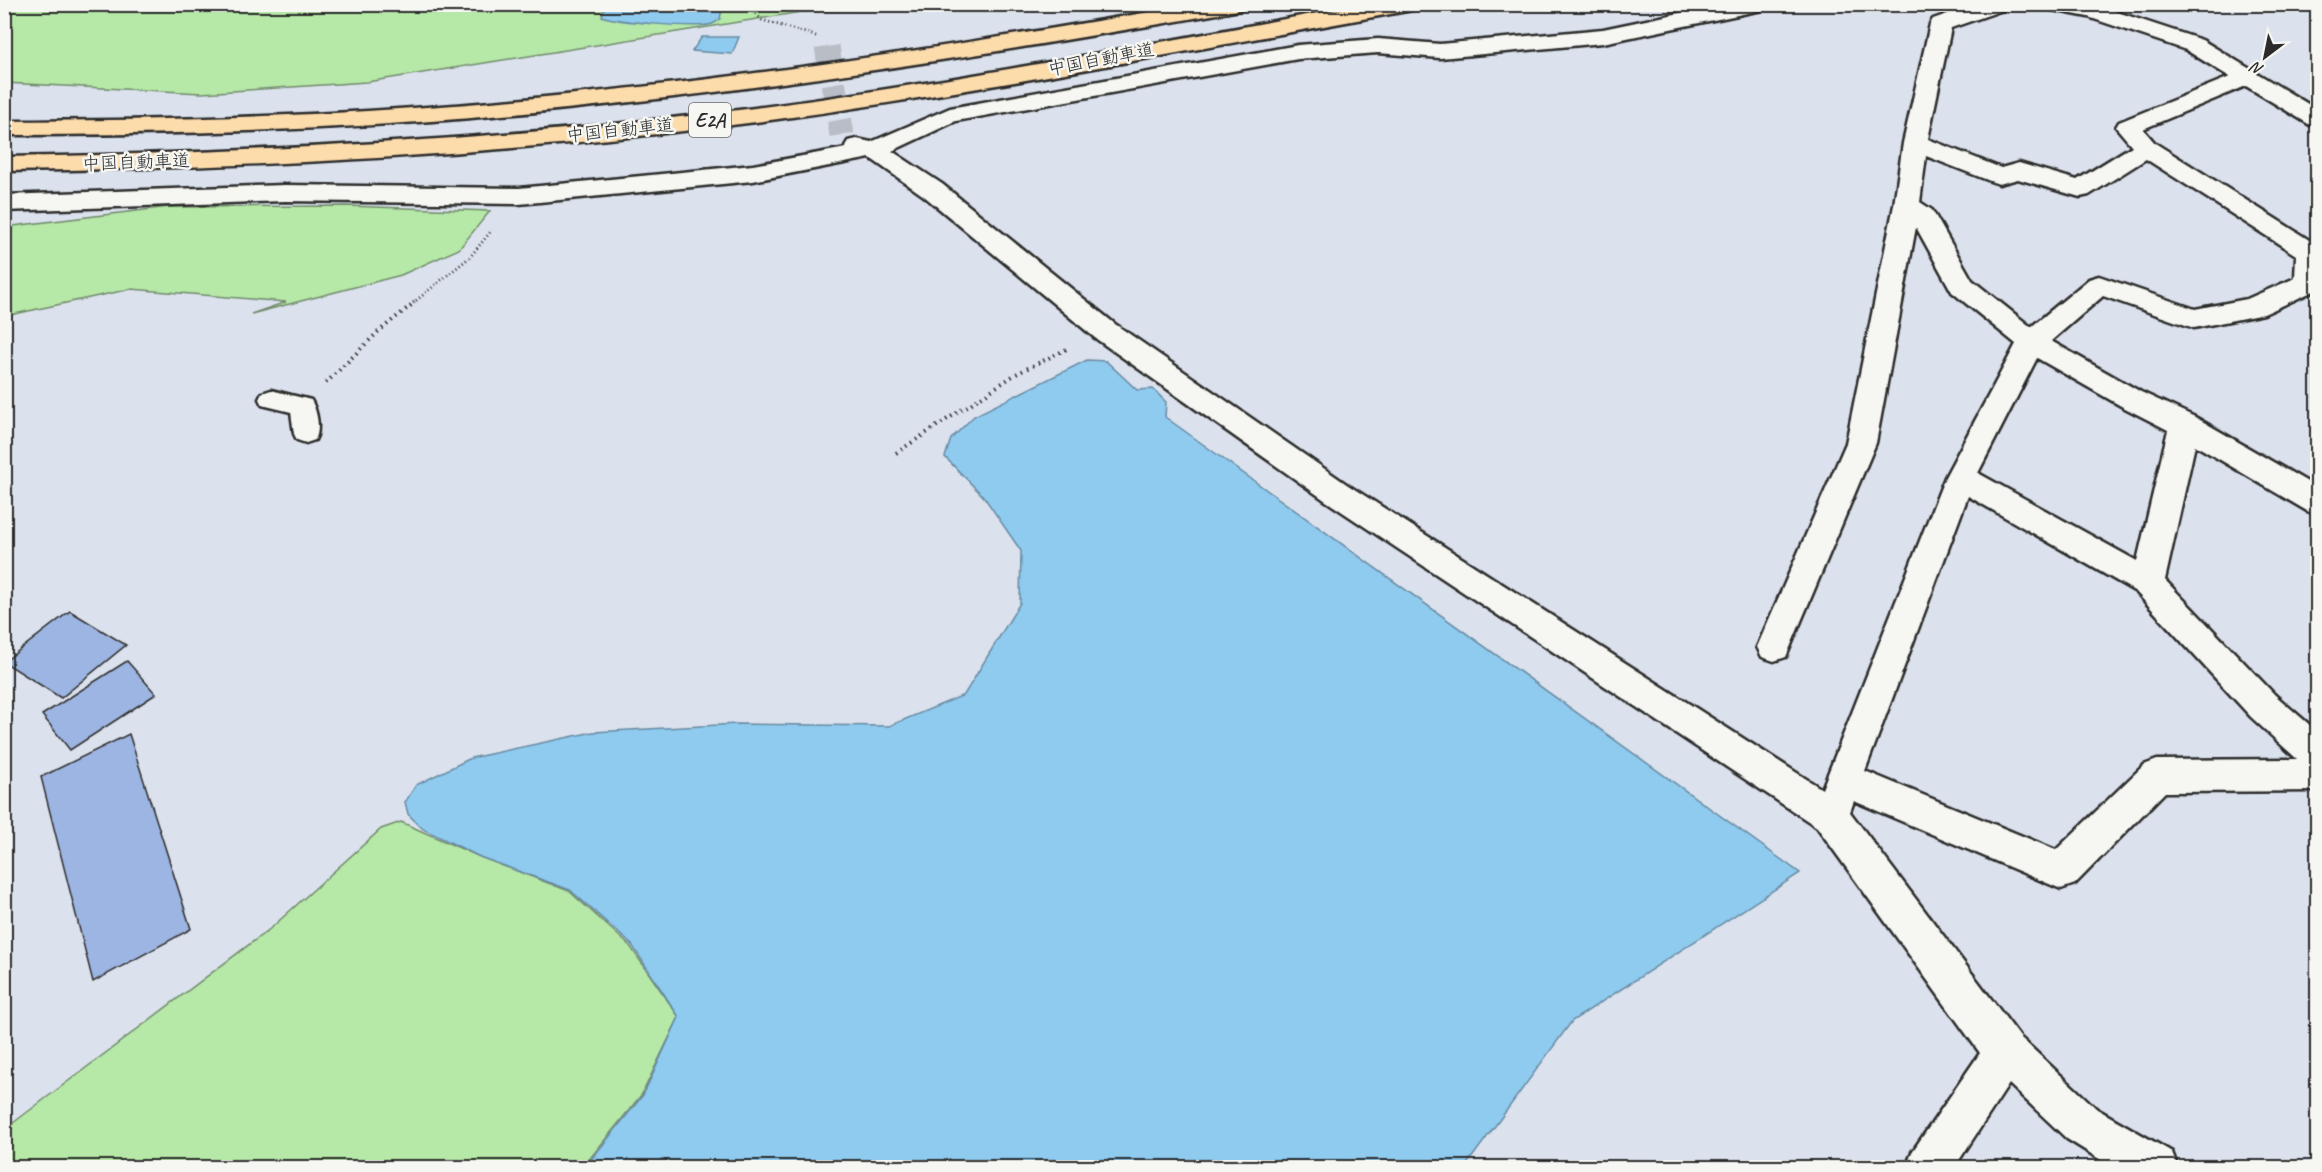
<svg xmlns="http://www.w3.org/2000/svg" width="2322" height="1172" font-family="Caveat,'Klee One',sans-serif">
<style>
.green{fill:#b6e8a8;stroke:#708a6a;stroke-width:1.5}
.water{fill:#8fcaef;stroke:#678aa1;stroke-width:1.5}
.building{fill:#9db5e2;stroke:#2b2b2b;stroke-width:1.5}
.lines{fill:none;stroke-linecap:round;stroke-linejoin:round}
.street-tunnel{stroke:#b8bdc6;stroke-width:25;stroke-dasharray:25 12;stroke-linecap:butt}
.lane-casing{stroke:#2b2b2b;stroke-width:5}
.street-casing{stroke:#2b2b2b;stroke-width:5}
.highway-casing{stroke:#2b2b2b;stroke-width:5}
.path-far1{stroke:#2b2b2b;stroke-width:3;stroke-dasharray:1 3;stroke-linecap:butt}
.path{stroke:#2b2b2b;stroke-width:4;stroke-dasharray:1.5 4.5;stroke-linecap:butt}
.lane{fill:#f6f6f2;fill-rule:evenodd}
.street{fill:#f6f6f2;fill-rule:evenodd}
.highway{fill:#fddcac;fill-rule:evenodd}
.labels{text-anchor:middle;stroke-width:5;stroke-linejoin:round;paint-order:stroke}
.far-street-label{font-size:18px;fill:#2b2b2b;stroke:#f6f6f2}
.shield{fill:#f6f6f2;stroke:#686867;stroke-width:1.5}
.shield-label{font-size:20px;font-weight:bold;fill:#2b2b2b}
</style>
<rect width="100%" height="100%" fill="#dbe2ed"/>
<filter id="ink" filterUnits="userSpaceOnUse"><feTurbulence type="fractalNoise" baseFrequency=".0167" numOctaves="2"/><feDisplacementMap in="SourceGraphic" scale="12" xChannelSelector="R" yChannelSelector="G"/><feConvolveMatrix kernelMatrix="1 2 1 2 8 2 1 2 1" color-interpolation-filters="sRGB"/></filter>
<g filter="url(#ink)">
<path class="green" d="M4,5H958L801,12L367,82L202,93L5,83Z
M346,206L490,211L459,249L401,275L251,314L286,302L131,289L5,316V227L169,207Z
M401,822L480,857L569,891L630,946L679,1017L642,1094L583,1167L5,1168V1129L271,928L381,829Z"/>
<path class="water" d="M605,5L723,4L720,19C718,21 715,23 712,24C699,29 616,22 602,16Z
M702,37H739L732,54L692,51Z
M1087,360L1106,361L1137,390L1153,389L1166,402L1165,417L1800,873L1572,1021L1465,1167H585L643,1095L679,1017L632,945L570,890L480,857L423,829L408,814L405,802L416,785L471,758L593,732L737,724L889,726L964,695L1020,603L1021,551L984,497L945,457L951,439L974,416Z"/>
<path class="building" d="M70,611L126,645L61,698L4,662Z
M127,661L156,694L70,750L42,715Z
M129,734L191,929L93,982L41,777Z"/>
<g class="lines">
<path class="street-tunnel" d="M827,47L842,135"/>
<g class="lane-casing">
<path id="lane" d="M271,390L311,400C317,410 321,430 315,440L306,443L297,440L294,434L291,412L262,405L259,399L262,393Z"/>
</g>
<g class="street-casing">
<path id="street" d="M1723,4H1768L1765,9L1757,11L1603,43L1440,58L1378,53L1298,59L956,121L892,151L942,184L1115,324L1348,485L1822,789L1945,477L2016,344L1952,292L1916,227L1876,443L1786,657L1774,661L1762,657L1757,647L1846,443L1894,205L1903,143L1930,24L1933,19L1976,4H2009L2006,9L1951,28L1928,139L2001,168L2019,163L2077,180L2132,146L2116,127L2119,122L2230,77L2186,50L2088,17L2047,9L2044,4H2093L2202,40L2318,110V127L2310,125L2246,86L2143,129L2155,143L2314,243H2318V289L2264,314L2194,328L2103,296L2051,341L2141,392L2195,417L2318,488V515L2307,511L2195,445L2165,580L2275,695L2318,732V791L2165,792L2075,884L2061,889L1854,801L1850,812L2020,1037L2097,1109L2172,1152L2178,1168H2114L2067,1139L2009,1084L1954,1168H1906L1912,1152L1980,1053L1817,827L1326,501L1095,338L924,196L870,158L753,181L519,204L285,201L4,211V195L285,185L519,188L753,165L846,148L845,146L848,141L857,139L871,142L950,108L1298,45L1378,39L1440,44L1603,29ZM1926,156L1990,181L1999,184L2018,179L2080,197L2089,195L2146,159L2296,255L2295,278L2247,299L2195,309L2099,276L2089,279L2031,327L1972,280L1932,210L1920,202ZM2037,358L2121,406L2168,430L2137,561L1978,473ZM1968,496L2136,592L2251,717L2297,759L2157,760L2144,765L2056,850L1865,771Z"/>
</g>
<g class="highway-casing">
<path id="highway" d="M1194,4H1245L1242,9L1234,11C981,56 727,96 471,118C316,131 160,135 4,135V121C141,120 277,118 413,108C675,90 936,50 1194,4Z
M1367,4H1418L1415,9L1407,11C1190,50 974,93 756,122C506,155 256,168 4,171V157C256,153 506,140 755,108C960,81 1164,41 1367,4Z"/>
</g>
<path class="path-far1" d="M751,4V9L762,20L819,37
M842,4L853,7L874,4
M413,303L470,257L492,230"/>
<path class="path" d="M326,383L378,332L415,302
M896,453L1016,374L1069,348"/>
<use href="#lane" class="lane"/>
<use href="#street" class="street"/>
<use href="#highway" class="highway"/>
</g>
</g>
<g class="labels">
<g class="far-street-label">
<text transform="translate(1101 59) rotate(-11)" y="6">中国自動車道</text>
<text transform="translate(620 130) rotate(-6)" y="6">中国自動車道</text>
<text transform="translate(136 162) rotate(-2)" y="6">中国自動車道</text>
</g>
<rect class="shield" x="689" y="103" width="42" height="34" rx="4.5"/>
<g class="shield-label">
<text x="710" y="127">E2A</text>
</g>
</g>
<rect width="2322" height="1172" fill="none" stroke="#f6f6f2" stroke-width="24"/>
<rect x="12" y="12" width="2298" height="1148" fill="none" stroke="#2b2b2b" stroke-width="2" filter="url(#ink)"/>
<g transform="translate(2265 57) rotate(212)" stroke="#f6f6f2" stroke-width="4.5" paint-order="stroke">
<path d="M0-4.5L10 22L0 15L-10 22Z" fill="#2b2b2b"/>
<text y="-9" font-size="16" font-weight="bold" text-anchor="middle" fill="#2b2b2b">N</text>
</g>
</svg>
